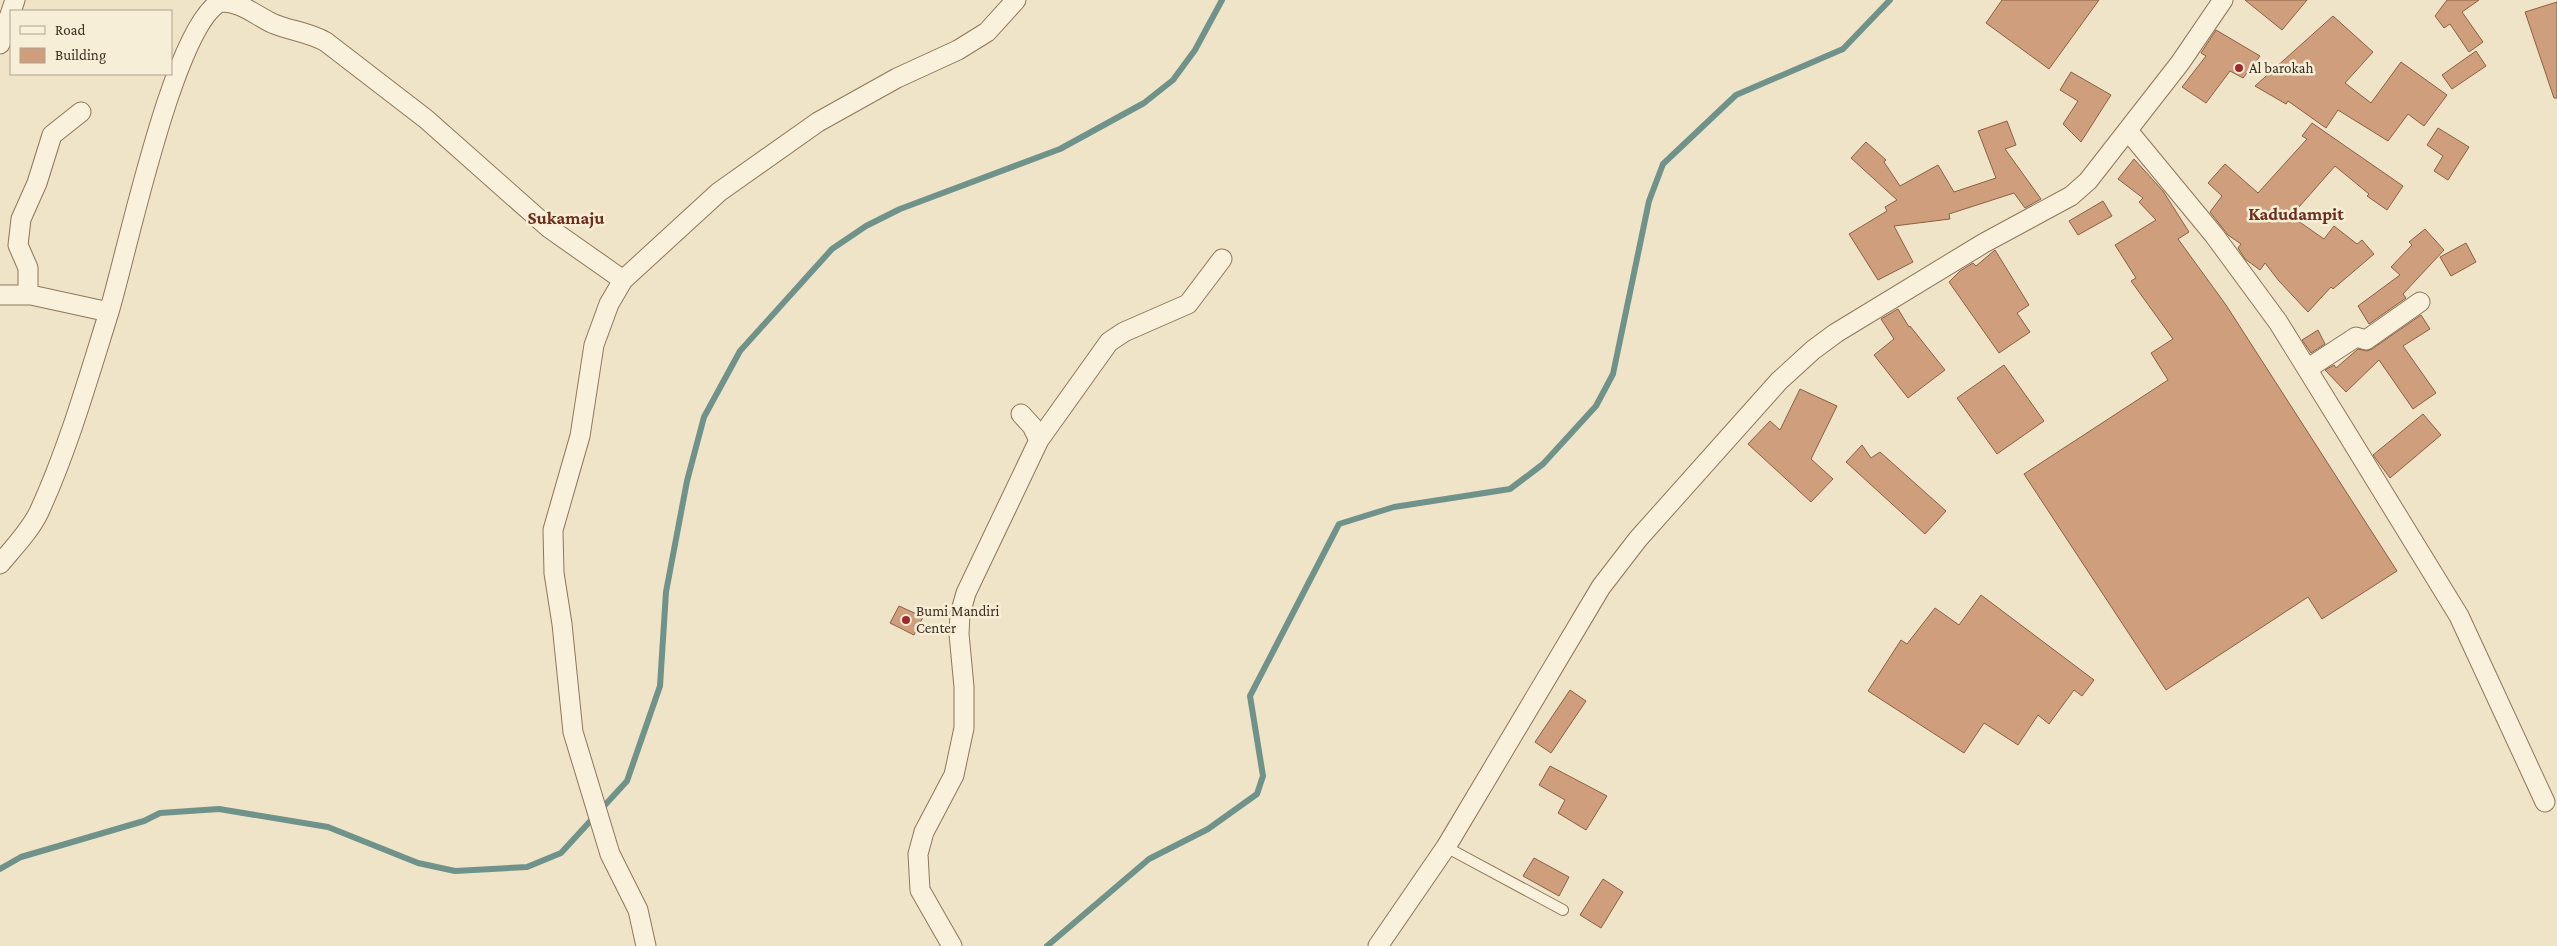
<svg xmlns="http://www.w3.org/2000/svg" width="2557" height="946" font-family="'Crimson Pro',serif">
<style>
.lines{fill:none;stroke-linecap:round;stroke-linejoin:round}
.stream{stroke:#6f938a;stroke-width:6}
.building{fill:#cf9f7d;stroke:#8d5f41}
.lane-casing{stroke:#8d765c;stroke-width:12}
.street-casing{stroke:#8d765c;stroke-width:21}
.lane{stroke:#faf1dc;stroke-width:10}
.street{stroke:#faf1dc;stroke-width:19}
.poi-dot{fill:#9e2a2b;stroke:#f7eed8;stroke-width:2}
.labels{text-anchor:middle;stroke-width:5;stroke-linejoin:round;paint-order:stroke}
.poi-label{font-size:15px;fill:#3d2e20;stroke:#f7eed8;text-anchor:start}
.quarter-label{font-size:18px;font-weight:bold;fill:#6b2e1e;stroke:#f7eed8}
</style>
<rect width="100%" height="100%" fill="#f0e4c8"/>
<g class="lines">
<path class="stream" d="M0,869L21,857L144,821L160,813L219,809L328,827L418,863L455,871L527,867L561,853L627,781L660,686L666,592L687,481L704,417L740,351L832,249L866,226L900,209L1060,149L1144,103L1173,80L1195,50L1222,0
M1047,946L1149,859L1208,829L1257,794L1263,776L1250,696L1339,524L1394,507L1510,489L1543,464L1596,406L1613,374L1649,201L1663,164L1736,95L1843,49L1890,0"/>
</g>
<path class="building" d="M2002,0H2099L2049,69L1986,23Z
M2245,0H2307L2282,30Z
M2447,0H2479L2462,12L2483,42L2469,52L2450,24L2444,28L2435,16Z
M2557,2V98H2554L2525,12Z
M2333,16L2373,52L2345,83L2371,103L2401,62L2447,95L2424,126L2408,114L2388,141L2338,110L2326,128L2288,101L2286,104L2255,86Z
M2216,30L2260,56L2243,78L2230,71L2206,103L2182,87L2206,56L2201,53Z
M2476,51L2486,66L2452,89L2442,75Z
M2071,72L2111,95L2081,142L2063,124L2078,101L2060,90Z
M2007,121L2016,145L2005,149L2041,199L2025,208L2014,193L1949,214L1950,219L1894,226L1913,262L1878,280L1849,234L1887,211L1885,207L1897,200L1851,158L1866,142L1886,160L1884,162L1900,186L1938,165L1954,192L1996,178L1978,131Z
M2312,123L2403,186L2387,210L2367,196L2369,194L2335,166L2291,216L2324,239L2334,226L2357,244L2362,240L2374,254L2333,289L2331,287L2308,312L2279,281L2265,263L2260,270L2245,259L2238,248L2241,244L2228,235L2210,212L2222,196L2208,183L2225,164L2258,193L2307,139L2302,136Z
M2438,128L2469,147L2448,180L2434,171L2443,156L2427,145Z
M2134,159L2163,191L2189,232L2178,239L2226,305L2397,571L2322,619L2308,597L2166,690L2024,474L2168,380L2151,353L2173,339L2131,281L2136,278L2115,245L2156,220L2139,202L2143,198L2118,179Z
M2103,201L2112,216L2078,235L2069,221Z
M2425,229L2444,250L2403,294L2406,298L2369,324L2358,306L2400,275L2391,267L2412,245L2409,242Z
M2466,243L2476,262L2451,276L2440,257Z
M1995,250L2029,305L2017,313L2030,332L1999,353L1949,282L1960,271L1973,263L1976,266Z
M1898,309L1909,327L1910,326L1945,370L1908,398L1874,355L1894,339L1881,319Z
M2421,315L2430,329L2403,346L2436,393L2413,409L2379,360L2346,392L2325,370L2334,365L2336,368L2358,349L2367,351L2372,349Z
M2318,330L2325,344L2311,353L2302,340Z
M2004,365L2044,421L1997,454L1957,398Z
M1800,389L1837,406L1811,459L1833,479L1811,502L1748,444L1770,421L1780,430Z
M2423,414L2441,435L2390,478L2373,455Z
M1862,445L1871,458L1880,452L1946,511L1925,534L1846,462Z
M1981,595L2094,680L2082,696L2074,690L2049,724L2038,715L2018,745L1984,723L1964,753L1868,691L1901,640L1907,644L1935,608L1959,625Z
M899,606L923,617L914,635L890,623Z
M1570,690L1586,701L1551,753L1535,742Z
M1550,766L1607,796L1586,830L1558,813L1565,800L1539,785Z
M1534,858L1569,877L1559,896L1523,876Z
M1603,879L1623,892L1601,928L1580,915Z"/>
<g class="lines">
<g class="lane-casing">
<path id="lane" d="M1446,847L1563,910"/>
</g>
<g class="street-casing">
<path id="street" d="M0,44L15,0
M2129,132L2214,235L2278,322L2343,427L2459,616L2545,802
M0,295H31L109,312
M28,295V268L18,245L21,219L37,183L52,135L81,112
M2307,369L2356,337L2366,340L2420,302
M1039,440L1109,342L1124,332L1188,304L1222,259
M0,564C13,548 30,531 39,512C68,449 88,379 109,312C127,253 173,28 220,2C241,1 256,16 274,24C291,31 309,32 326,42L426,119L549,228L623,280
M646,946L638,910L610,854L573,732L562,624L554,573L553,530L580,436L594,345L609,304L623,280L719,192L818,122L897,78L958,50L987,32L1016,0
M952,946L920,890L918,854L924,832L954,775L964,728V687L959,634L960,614L966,593L1039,440L1032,426L1021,414
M1378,946L1446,847L1601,587L1638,539L1779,381L1813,350L1836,333L1984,243L2071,196L2088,181L2180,63L2223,0"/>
</g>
<use href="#lane" class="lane"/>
<use href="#street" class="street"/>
</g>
<g class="poi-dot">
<circle cx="2239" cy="68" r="5"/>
<circle cx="906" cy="620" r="5"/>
</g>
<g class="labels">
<g class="poi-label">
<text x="2249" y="73">Al barokah</text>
<text x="916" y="616">Bumi Mandiri<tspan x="916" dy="17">Center</tspan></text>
</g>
<g class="quarter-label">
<text x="2296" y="220">Kadudampit</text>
<text x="566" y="224">Sukamaju</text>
</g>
</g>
<rect x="10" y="10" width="162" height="65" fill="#f7eed8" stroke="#ada18e"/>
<rect x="20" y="26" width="25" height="8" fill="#faf1dc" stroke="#ada18e"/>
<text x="55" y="35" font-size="15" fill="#3d2e20">Road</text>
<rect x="20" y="48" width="25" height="15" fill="#cf9f7d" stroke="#ada18e"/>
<text x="55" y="60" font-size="15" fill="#3d2e20">Building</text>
</svg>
